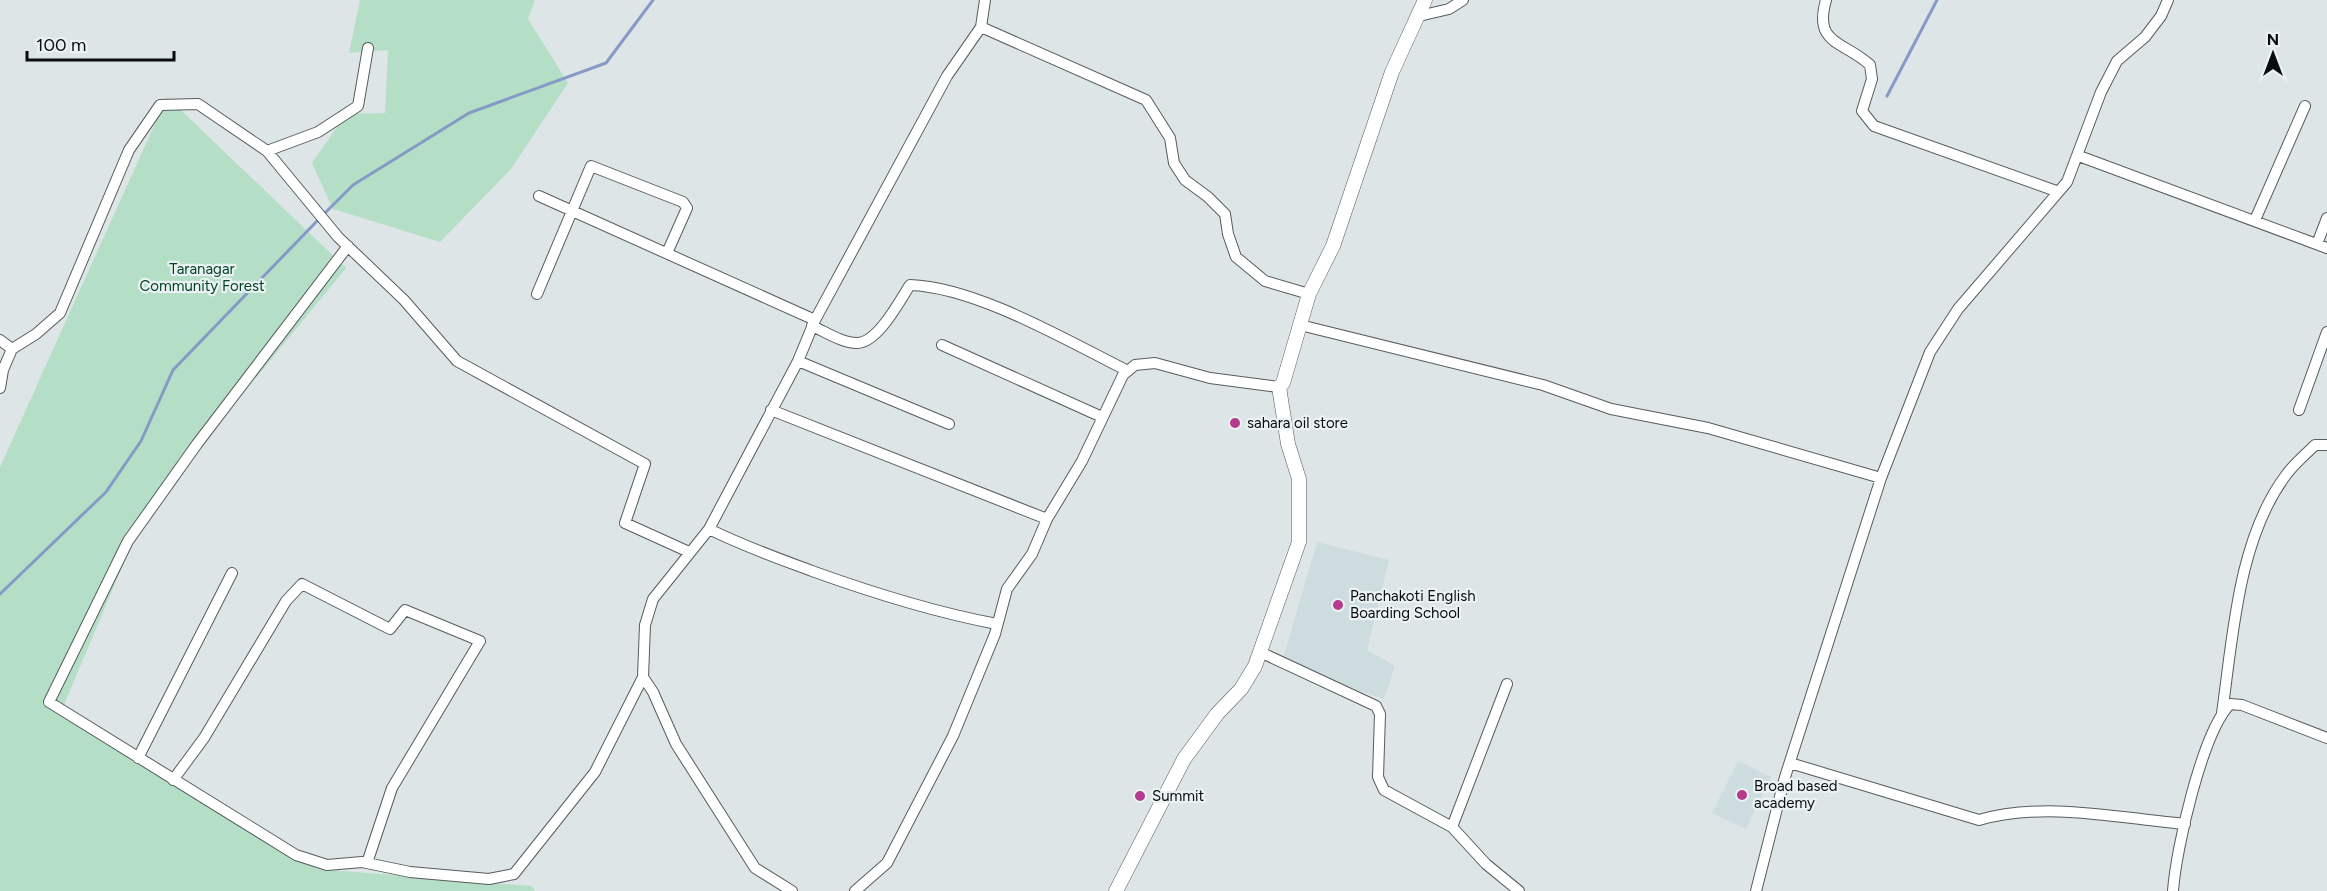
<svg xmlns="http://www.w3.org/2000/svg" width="2327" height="891" font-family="Figtree,sans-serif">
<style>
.built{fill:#ccdcdf}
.green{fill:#b4dfc6}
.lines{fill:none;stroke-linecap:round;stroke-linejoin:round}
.stream{stroke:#859ac6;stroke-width:3}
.street-casing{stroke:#575c5d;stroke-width:12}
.secondary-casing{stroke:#575c5d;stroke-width:15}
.street{stroke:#fff;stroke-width:10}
.secondary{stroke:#fff;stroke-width:14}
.poi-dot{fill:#b53b8d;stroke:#ebf2f3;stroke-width:2}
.labels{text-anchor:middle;stroke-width:4.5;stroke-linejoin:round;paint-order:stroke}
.park-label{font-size:15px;fill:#004429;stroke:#ebf2f3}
.poi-label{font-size:15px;fill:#0a0c0d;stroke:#ebf2f3;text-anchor:start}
</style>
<rect width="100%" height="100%" fill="#dee5e6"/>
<path class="built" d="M1317,542L1389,560L1367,650L1395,666L1384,699L1314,675L1283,659Z
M1738,761L1771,777L1746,829L1712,813Z"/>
<path class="green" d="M360,0H535L528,19L568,83L511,169L440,242L333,209L312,163L346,114L385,113L388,50L349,53Z
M167,97L346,268L145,513L60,714L317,869L532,886L535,891H0V467Z"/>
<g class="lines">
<path class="stream" d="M1887,96L1937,0
M323,215L353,185L469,113L606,63L653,0
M0,594L106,492L141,441L173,370L318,220"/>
<g class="street-casing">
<path id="street" d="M1826,0C1813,45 1844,41 1870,65L1872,79L1862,111L1874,126L2056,191
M1419,16L1449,9L1463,0
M981,27L1146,100L1170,138L1174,163L1185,180L1208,197L1225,214L1228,234L1236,257L1265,281L1309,294
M267,151L318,132L358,106L368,48
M2079,156L2327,248
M539,196L815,320
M2255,220L2305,106
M2317,244L2327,218
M348,246L197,444L128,541L49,702L296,855L327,865L362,862L410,872L489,879L514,874L595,772L643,677
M537,294L591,166L683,202L687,208L667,253
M1300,325L1543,385L1611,409L1708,428L1881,478
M812,326C826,332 842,343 857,343C878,343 900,300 910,285C976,287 1068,341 1128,371
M0,340L12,349
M942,345L1102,417
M798,361L949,424
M0,388L3,370L12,349L36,334L60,313L129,150L160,105L198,104L267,151L338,237L404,300L457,361L645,464L625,523L689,552
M771,410L1047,519
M2299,410L2327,332
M709,529C743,546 777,558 812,571C873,593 933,612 997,624
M1260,652L1376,706L1380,714L1378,777L1384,790L1452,827L1486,864L1519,891
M2222,713C2233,636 2238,539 2286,475C2294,464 2305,455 2315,445H2327
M138,758L232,573
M1790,763L1979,820C2045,801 2118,818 2185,824
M173,780L204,738L286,601L302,584L390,629L405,610L480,641L392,788L367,863
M1452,827L1507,684
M792,891L755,868L676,744L653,692L643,677L645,625L653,599L709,529L798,361L815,320L947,76L981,27L985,0
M855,891L887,863L953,736L995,634L1007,589L1032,554L1047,519L1082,461L1123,375L1135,365L1155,363L1210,378L1279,387
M1756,891L1785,777L1881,478L1930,352L1958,309L2067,182L2101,92L2117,61L2145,37L2161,16L2168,0
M2173,891C2176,849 2202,733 2230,704L2242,705L2327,738"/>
</g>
<g class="secondary-casing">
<path id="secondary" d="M1116,891L1184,759L1217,714L1241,689L1255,666L1299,542V479L1288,444L1279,387L1283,383L1309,294L1333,246L1392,72L1425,0"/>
</g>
<use href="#street" class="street"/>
<use href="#secondary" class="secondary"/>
</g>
<g class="poi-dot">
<circle cx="1235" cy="423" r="6"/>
<circle cx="1338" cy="605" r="6"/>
<circle cx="1742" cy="795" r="6"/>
<circle cx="1140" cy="796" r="6"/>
</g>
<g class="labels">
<g class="park-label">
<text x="202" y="274">Taranagar<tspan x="202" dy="17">Community Forest</tspan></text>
</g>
<g class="poi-label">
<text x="1247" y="428">sahara oil store</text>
<text x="1350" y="601">Panchakoti English<tspan x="1350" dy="17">Boarding School</tspan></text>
<text x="1754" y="791">Broad based<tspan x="1754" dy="17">academy</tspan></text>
<text x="1152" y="801">Summit</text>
</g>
</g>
<g transform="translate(2273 54)" stroke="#ebf2f3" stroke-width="4.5" paint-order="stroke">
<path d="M0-4.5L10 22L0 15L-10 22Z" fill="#0a0c0d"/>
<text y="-9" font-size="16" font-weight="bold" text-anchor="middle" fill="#0a0c0d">N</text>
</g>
<path d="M27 51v9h147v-9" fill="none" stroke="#0a0c0d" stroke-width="3"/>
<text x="36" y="51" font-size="18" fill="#0a0c0d" stroke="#ebf2f3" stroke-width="4.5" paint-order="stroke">100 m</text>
</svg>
